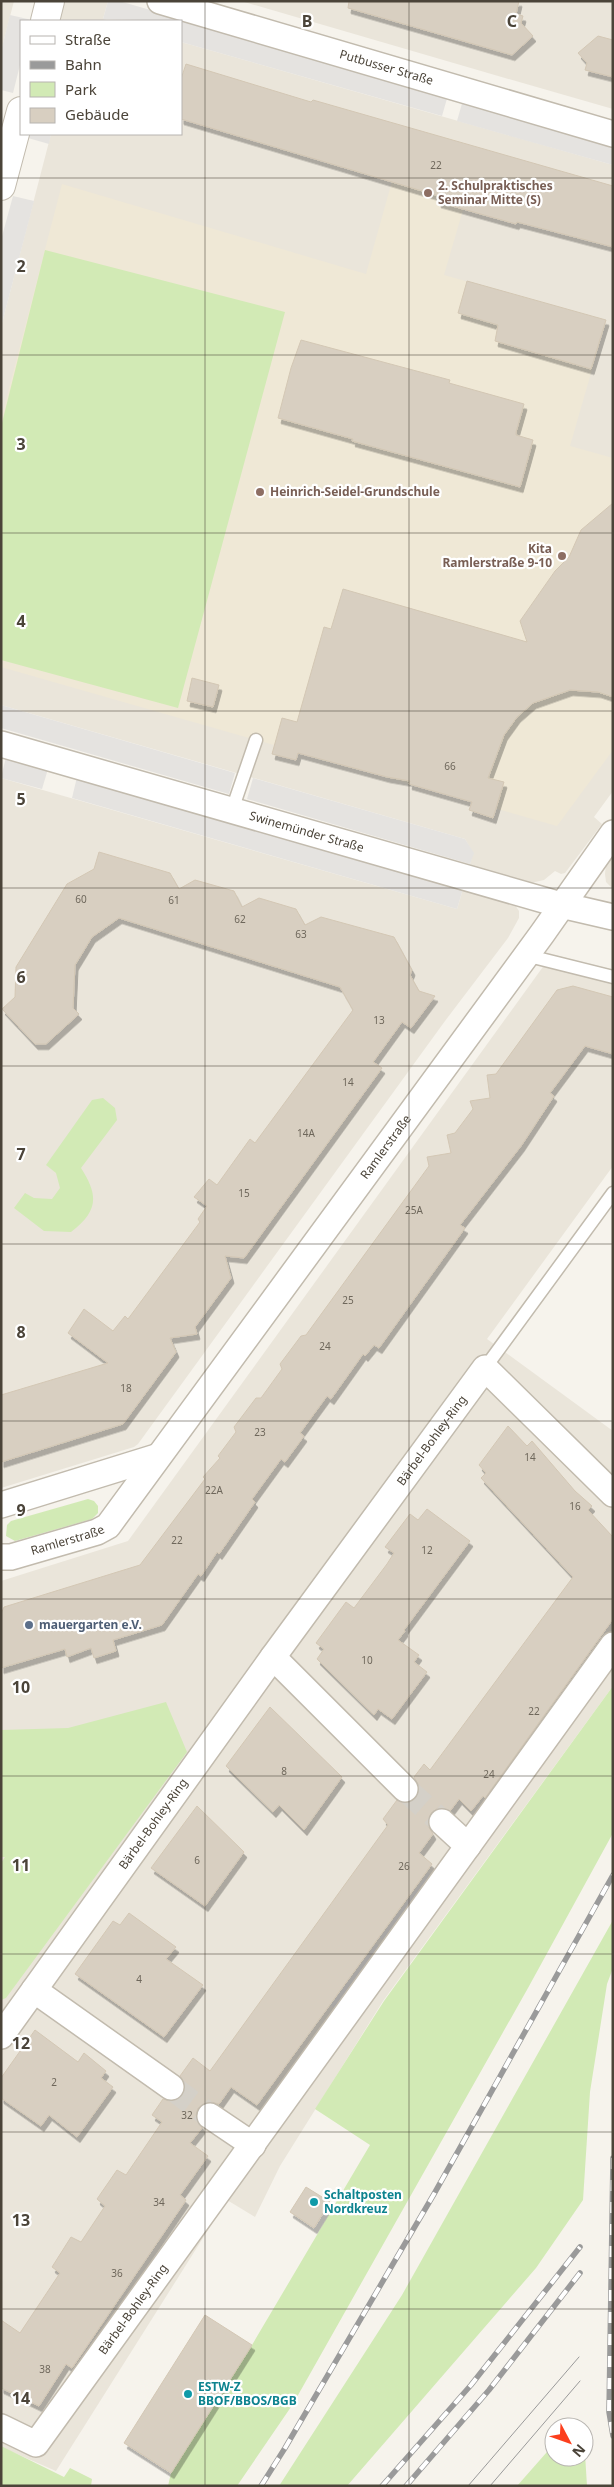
<svg xmlns="http://www.w3.org/2000/svg" width="614" height="2487" font-family="'Noto Sans',sans-serif">
<style>
.residential{fill:#eae5da}
.education{fill:#efe8d6}
.green{fill:#d2eab5}
.parking{fill:#e5e3e0}
.building{fill:#d8cfc1;stroke:#d3c7b4;filter:url(#shadow)}
.lines{fill:none;stroke-linecap:round;stroke-linejoin:round}
.minor-tunnel{stroke:#d4d0c8;stroke-width:25;stroke-dasharray:25 12;stroke-linecap:butt}
.service-casing{stroke:#c2bbae;stroke-width:15}
.minor-casing{stroke:#c2bbae;stroke-width:28}
.tertiary-casing{stroke:#c2bbae;stroke-width:30}
.service{stroke:#fff;stroke-width:12}
.minor{stroke:#fff;stroke-width:25}
.tertiary{stroke:#fff;stroke-width:28}
.tram{stroke:#9a9a9a;stroke-width:1}
.rail-casing{stroke:#9a9a9a;stroke-width:5.5}
.rail{stroke:#fff;stroke-width:4;stroke-dasharray:11;stroke-linecap:butt}
.grid{fill:none;stroke:#4b4439;stroke-width:1;stroke-opacity:0.55}
.education-dot{fill:#8d6e63;stroke:#fff;stroke-width:2}
.service-dot{fill:#5c6f8a;stroke:#fff;stroke-width:2}
.culture-dot{fill:#0f9aa8;stroke:#fff;stroke-width:2}
.labels{text-anchor:middle;stroke-width:4.5;stroke-linejoin:round;paint-order:stroke}
.number-label{font-size:10px;fill:#6e675b}
.street-label{font-size:12px;fill:#4b4439;stroke:#fff}
.education-label{font-size:12px;font-weight:bold;fill:#785e54;stroke:#fff;text-anchor:start}
.service-label{font-size:12px;font-weight:bold;fill:#4e5e75;stroke:#fff;text-anchor:start}
.culture-label{font-size:12px;font-weight:bold;fill:#0d838f;stroke:#fff;text-anchor:start}
.grid-label{font-size:16px;text-anchor:middle;font-weight:bold;fill:#4b4439;stroke:#fff;stroke-width:4.5;stroke-linejoin:round;paint-order:stroke}
</style>
<defs>
<filter id="shadow"><feDropShadow dx="3" dy="5.5" stdDeviation="0" flood-color="#0004"/></filter>
</defs>
<rect width="100%" height="100%" fill="#f6f3ec"/>
<path class="residential" d="M1,1H14L1,51Z
M65,1H108L103,19L110,21H58Z
M241,1H613V109L505,78Z
M181,42L613,165V791L594,817L602,824L565,873L561,874L555,871L544,880L526,884L472,869L470,864L473,853L465,839L1,705V327L51,134H181Z
M1,778L457,909L463,889L515,905L519,911V918L508,938L445,1021L138,1444L134,1447L1,1488Z
M613,855V889L606,882L605,874L606,864Z
M545,964L613,980V1166L487,1339L613,1431V1686L383,2001L280,2166L255,2217L227,2200L56,2471L1,2447V1581L128,1541Z"/>
<path class="education" d="M407,128L455,140L465,203L444,275L606,321L570,446L613,458V750L557,826L1,667V419L62,184L366,274Z"/>
<path class="green" d="M45,250L285,312L178,708L1,660V427Z
M103,1098L115,1108L117,1120L81,1168C99,1196 98,1211 71,1232L44,1231L14,1208L25,1193L34,1198L52,1199L60,1188L56,1173L46,1165L92,1100Z
M88,1499L94,1501L98,1506V1513L92,1519L15,1541L6,1536L7,1525L11,1521Z
M613,1686V1833L528,1988L293,2404L237,2486H168L171,2473L252,2345L370,2145L315,2109L384,2001Z
M166,1702L187,1752L6,1998L1,2000V1863L5,1857H1V1730L68,1728Z
M613,1920V1968L607,1984L590,2092L583,2200L536,2268L347,2486H279L402,2295Z
M584,2438L587,2486H517L554,2444V2457H584Z
M1,2446L64,2477L70,2468L92,2479L91,2486H1Z"/>
<path class="parking" d="M108,1H119L448,95L442,116L181,42V21L103,19Z
M10,15L32,20L21,21V61L13,93L1,90V51Z
M463,100L613,143V165L457,121Z
M29,134H51L49,144L28,138Z
M13,196L34,201L1,327V240Z
M1,705L235,773L229,794L1,728Z
M6,757L48,769L42,789L1,778Z
M77,777L463,889L457,909L72,798Z
M253,778L465,839L474,853L470,864L247,799Z
M428,1873L436,1879L389,1944L380,1938Z
M376,1944L384,1950L339,2012L331,2005Z"/>
<path class="building" d="M349,1H519L516,14L523,16L521,23L533,36L512,55L348,8Z
M598,36L613,40V77L585,70L587,63L578,53Z
M186,64L311,102L313,100L613,186V247L517,222L516,224L438,202L439,196L181,119V79Z
M467,281L606,320L591,369L495,341L498,325L458,313Z
M301,340L450,380L449,383L524,404L516,432V435L533,440L520,487L352,441L353,439L278,418L291,368Z
M613,503V697L598,692L570,690L533,703L517,717L504,735L488,778L504,782L493,818L469,810L472,802L409,784L410,781L387,777L298,753L296,760L272,754L282,718L297,722L324,627L331,629L343,589L527,642L520,621L555,571L569,557L581,530Z
M192,678L219,685L213,707L187,701Z
M99,852L170,873L179,889L195,880L234,891L242,907L259,898L296,909L305,925L321,917L394,937L412,970L410,975L419,991L435,996L411,1028L402,1022L373,1062L382,1068L244,1258L225,1256L231,1278L195,1327L197,1334L170,1338L176,1352L123,1424L1,1462V1395L108,1363L68,1333L84,1309L113,1331L125,1316L128,1319L200,1222L198,1219L207,1206L194,1197L209,1179L217,1185L250,1139L255,1143L353,1010L340,987L119,918L92,937L75,965L73,1008L79,1014L46,1044H35L2,1009L15,997L16,967L67,884L94,869Z
M573,986L613,997V1054L585,1046L550,1093L554,1096L521,1146L460,1225L465,1228L379,1348L374,1345L365,1356L363,1354L331,1399L327,1396L300,1433L304,1436L285,1462L281,1459L252,1499L255,1502L219,1554L217,1552L201,1576L198,1574L162,1625L113,1640L116,1651L94,1658L91,1648L67,1657L65,1649L1,1668V1614L4,1607L140,1565L205,1479L203,1477L220,1458L218,1456L236,1432L234,1427L256,1398H261L282,1369L280,1364L301,1336L306,1335L429,1166L427,1157L451,1153L447,1135L455,1133L473,1109L470,1101L490,1098L487,1075L496,1074L557,990Z
M508,1426L527,1446L532,1441L575,1491L592,1506L588,1510L613,1537V1619L485,1798L483,1796L471,1811L459,1799L450,1811L438,1808L431,1813L428,1826L433,1834L419,1853L432,1864L257,2105L231,2087L219,2104L211,2102L198,2108L196,2115L202,2128L190,2143L208,2156L180,2195L186,2200L72,2368L66,2364L39,2406L1,2388V2320L20,2333L60,2273L52,2267L71,2237L81,2242L105,2206L97,2199L117,2170L126,2175L162,2122L152,2115L163,2099L170,2101L182,2096L185,2088L180,2076L193,2058L210,2071L388,1825L383,1819L397,1800L408,1803L415,1799L419,1786L414,1777L424,1764L430,1770L573,1577L481,1478L486,1473L479,1465Z
M427,1509L470,1541L404,1630L405,1631L398,1640L419,1655L414,1662L427,1672L392,1719L378,1709L374,1715L317,1659L324,1649L316,1643L346,1602L354,1608L387,1564L394,1553L385,1547L410,1514L418,1520Z
M270,1707L342,1777L304,1830L279,1805L273,1812L226,1766Z
M197,1806L244,1852L205,1906L151,1868Z
M129,1913L176,1947L166,1959L203,1985L164,2037L75,1974L113,1921L120,1925Z
M35,2030L78,2062L84,2053L106,2071L101,2078L113,2087L77,2137L49,2115L41,2126L1,2098V2078Z
M306,2187L330,2202L314,2228L290,2212Z
M205,2315L252,2345L171,2473L124,2443Z"/>
<g class="lines">
<path class="minor-tunnel" d="M405,1789L442,1822
M171,2087L210,2116"/>
<g class="service-casing">
<path id="service" d="M232,810L256,740
M525,955L613,977
M485,1368L613,1193"/>
</g>
<g class="minor-casing">
<g id="minor">
<path id="s1" d="M160,1L613,134"/>
<path id="s2" d="M1,744L561,905L613,917"/>
<path d="M1,1505L156,1457"/>
<path id="s3" d="M1,1557H11L97,1532L108,1526L542,934L613,833"/>
<path d="M273,1657L405,1789"/>
<path d="M442,1822L468,1846"/>
<path d="M34,1990L171,2087"/>
<path id="s4" d="M1,2036L273,1657L485,1368L613,1494"/>
<path d="M210,2116L253,2145"/>
<path id="s5" d="M1,2427L36,2444L613,1645"/>
</g>
</g>
<g class="tertiary-casing">
<path id="tertiary" d="M45,21L50,1
M1,186L21,111"/>
</g>
<use href="#service" class="service"/>
<use href="#minor" class="minor"/>
<use href="#tertiary" class="tertiary"/>
<path class="tram" d="M468,2486L579,2357
M490,2486L580,2381"/>
<g class="rail-casing">
<path id="rail" d="M613,2158L609,2412L613,2436
M261,2486L285,2448L434,2194L613,1875
M382,2486L471,2385L580,2247
M406,2486L489,2390L580,2273"/>
</g>
<use href="#rail" class="rail"/>
</g>
<path class="grid" d="M205,1V2486M409,1V2486M1,178H613M1,355H613M1,533H613M1,711H613M1,888H613M1,1066H613M1,1244H613M1,1421H613M1,1599H613M1,1776H613M1,1954H613M1,2132H613M1,2309H613"/>
<g class="education-dot">
<circle cx="428" cy="193" r="5"/>
<circle cx="260" cy="492" r="5"/>
<circle cx="562" cy="556" r="5"/>
</g>
<circle class="service-dot" cx="29" cy="1625" r="5"/>
<g class="culture-dot">
<circle cx="314" cy="2202" r="5"/>
<circle cx="188" cy="2394" r="5"/>
</g>
<g class="labels">
<g class="number-label">
<text x="436" y="169">22</text>
<text x="450" y="770">66</text>
<text x="81" y="903">60</text>
<text x="174" y="904">61</text>
<text x="240" y="923">62</text>
<text x="301" y="938">63</text>
<text x="379" y="1024">13</text>
<text x="348" y="1086">14</text>
<text x="306" y="1137">14A</text>
<text x="244" y="1197">15</text>
<text x="414" y="1214">25A</text>
<text x="348" y="1304">25</text>
<text x="325" y="1350">24</text>
<text x="126" y="1392">18</text>
<text x="260" y="1436">23</text>
<text x="530" y="1461">14</text>
<text x="214" y="1494">22A</text>
<text x="575" y="1510">16</text>
<text x="177" y="1544">22</text>
<text x="427" y="1554">12</text>
<text x="367" y="1664">10</text>
<text x="534" y="1715">22</text>
<text x="284" y="1775">8</text>
<text x="489" y="1778">24</text>
<text x="197" y="1864">6</text>
<text x="404" y="1870">26</text>
<text x="139" y="1983">4</text>
<text x="54" y="2086">2</text>
<text x="187" y="2119">32</text>
<text x="159" y="2206">34</text>
<text x="117" y="2277">36</text>
<text x="45" y="2373">38</text>
</g>
<g class="street-label">
<text dy="4" stroke="none"><textPath href="#s1" startOffset="236">Putbusser Straße</textPath></text>
<text dy="4" stroke="none"><textPath href="#s2" startOffset="318">Swinemünder Straße</textPath></text>
<text dy="4" stroke="none"><textPath href="#s3" startOffset="582">Ramlerstraße</textPath></text>
<text dy="4" stroke="none"><textPath href="#s4" startOffset="735">Bärbel-Bohley-Ring</textPath></text>
<text dy="4" stroke="none"><textPath href="#s3" startOffset="69">Ramlerstraße</textPath></text>
<text dy="4" stroke="none"><textPath href="#s4" startOffset="261">Bärbel-Bohley-Ring</textPath></text>
<text dy="4" stroke="none"><textPath href="#s5" startOffset="205">Bärbel-Bohley-Ring</textPath></text>
</g>
<g class="education-label">
<text x="438" y="190">2. Schulpraktisches<tspan x="438" dy="14">Seminar Mitte (S)</tspan></text>
<text x="270" y="496">Heinrich-Seidel-Grundschule</text>
<text x="552" y="553" text-anchor="end">Kita<tspan x="552" dy="14">Ramlerstraße 9-10</tspan></text>
</g>
<g class="service-label">
<text x="39" y="1629">mauergarten e.V.</text>
</g>
<g class="culture-label">
<text x="324" y="2199">Schaltposten<tspan x="324" dy="14">Nordkreuz</tspan></text>
<text x="198" y="2391">ESTW-Z<tspan x="198" dy="14">BBOF/BBOS/BGB</tspan></text>
</g>
</g>
<g class="grid-label">
<text x="307" y="27">B</text>
<text x="512" y="27">C</text>
<text x="21" y="272">2</text>
<text x="21" y="450">3</text>
<text x="21" y="627">4</text>
<text x="21" y="805">5</text>
<text x="21" y="983">6</text>
<text x="21" y="1160">7</text>
<text x="21" y="1338">8</text>
<text x="21" y="1516">9</text>
<text x="21" y="1693">10</text>
<text x="21" y="1871">11</text>
<text x="21" y="2049">12</text>
<text x="21" y="2226">13</text>
<text x="21" y="2404">14</text>
</g>
<rect width="614" height="2487" fill="none" stroke="#4b4439" stroke-width="5"/>
<rect x="20" y="20" width="162" height="115" fill="#ffffff" stroke="#b7b4b0"/>
<rect x="30" y="36" width="25" height="8" fill="#ffffff" stroke="#b7b4b0"/>
<text x="65" y="45" font-size="15" fill="#4b4439">Straße</text>
<rect x="30" y="61" width="25" height="8" fill="#9a9a9a" stroke="#b7b4b0"/>
<text x="65" y="70" font-size="15" fill="#4b4439">Bahn</text>
<rect x="30" y="82" width="25" height="15" fill="#d2eab5" stroke="#b7b4b0"/>
<text x="65" y="95" font-size="15" fill="#4b4439">Park</text>
<rect x="30" y="108" width="25" height="15" fill="#d8cfc1" stroke="#b7b4b0"/>
<text x="65" y="120" font-size="15" fill="#4b4439">Gebäude</text>
<g transform="translate(569 2442) rotate(131)"><circle r="24" fill="#ffffff" stroke="#b7b4b0"/>
<path d="M0-4L9 19L0 12L-9 19Z" fill="#fc3f1d"/>
<text y="-8" font-size="14" font-weight="bold" text-anchor="middle" fill="#4b4439">N</text>
</g>
</svg>
